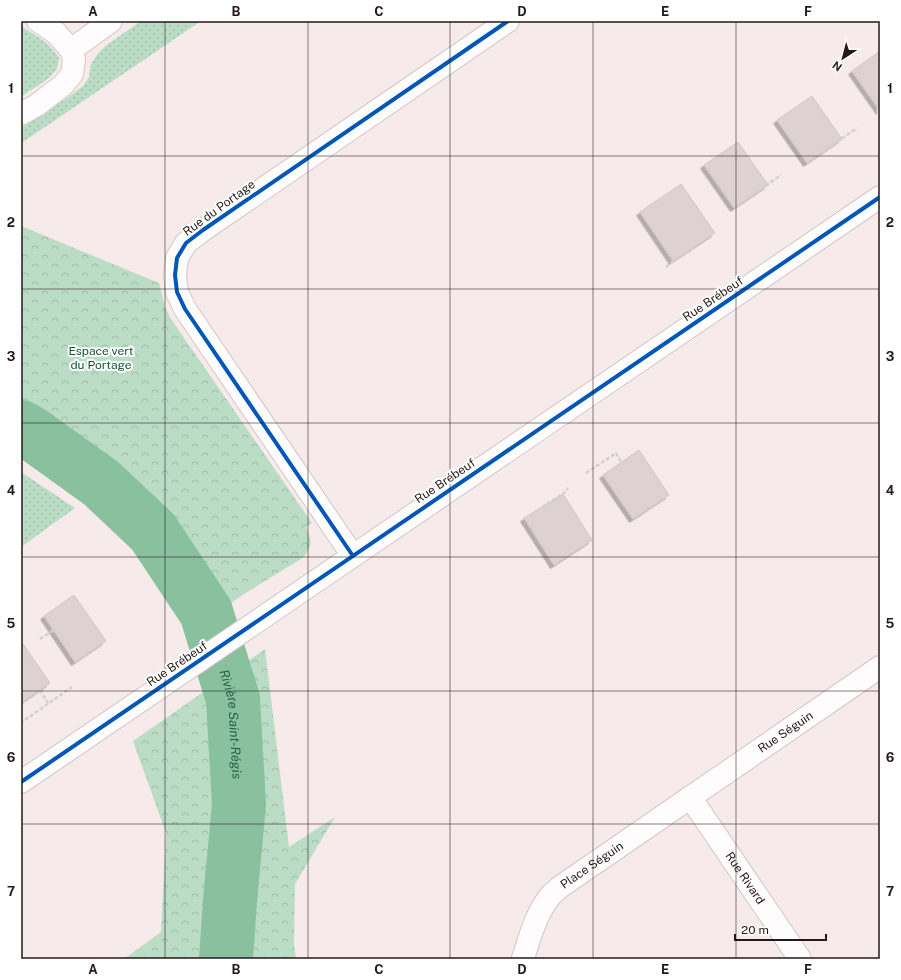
<svg xmlns="http://www.w3.org/2000/svg" width="901" height="980" font-family="'Public Sans',sans-serif">
<style>
.grass{fill:url(#grass-dots)}
.park{fill:url(#park-crowns)}
.lines{fill:none;stroke-linecap:round;stroke-linejoin:round}
.river{stroke:#89c19f;stroke-width:54}
.building{fill:#ded1d2;stroke:#d3c6c7;filter:url(#shadow)}
.street-casing{stroke:#d3c6c7;stroke-width:24}
.secondary-casing{stroke:#d3c6c7;stroke-width:24}
.path{stroke:#d4d0d1;stroke-width:2.5;stroke-dasharray:4 2;stroke-linecap:butt}
.street{stroke:#fefcfc;stroke-width:22}
.secondary{stroke:#fefcfc;stroke-width:22}
.cycleway-casing{stroke:#fff;stroke-width:6}
.cycleway{stroke:#0057b8;stroke-width:4}
.grid{fill:none;stroke:#25181a;stroke-width:1;stroke-opacity:0.55}
.labels{text-anchor:middle;stroke-width:4;stroke-linejoin:round;paint-order:stroke}
.street-label{font-size:12px;fill:#25181a;stroke:#fff}
.park-label{font-size:12px;fill:#115333;stroke:#fff}
.water-label{font-size:13px;font-style:italic;fill:#246341;stroke:#fff}
.neatline{fill:none;stroke:#25181a;stroke-width:1.5}
.grid-label{font-size:13px;text-anchor:middle;font-weight:bold;fill:#25181a}
</style>
<defs>
<pattern id="grass-dots" width="8" height="8" patternUnits="userSpaceOnUse"><rect width="8" height="8" fill="#bbddc5"/><path d="M2 2h.1M6 6h.1" fill="none" stroke="#a1bda9" stroke-width="1.8" stroke-linecap="round"/></pattern>
<pattern id="park-crowns" width="20" height="18" patternUnits="userSpaceOnUse"><rect width="20" height="18" fill="#bbddc5"/><path d="M2 6a3 3 0 1 1 6 0M12 15a3 3 0 1 1 6 0" fill="none" stroke="#a1bda9"/></pattern>
<filter id="shadow"><feDropShadow dx="-3.5" dy="3.5" stdDeviation="0" flood-color="#0004"/></filter>
</defs>
<rect width="100%" height="100%" fill="#f7eaeb"/>
<path class="grass" d="M141,21H201L23,142L21,139V128L67,98L83,86L89,77L91,64L98,53L108,44Z
M21,26C36,36 50,42 59,58L57,69L49,78L21,97Z
M21,472L75,508L21,547Z"/>
<path class="park" d="M21,226L159,283L165,307L171,319L312,523L306,527C312,542 313,544 304,557L244,594L231,603L163,510L114,466L69,433L21,403Z
M265,649L289,847L335,817L295,884L294,944L296,959H124L161,932L166,833L133,741Z"/>
<g class="lines">
<path class="river" id="s1" d="M21,427L30,432L101,483L153,532L206,612L233,699L239,805L230,900L226,959"/>
</g>
<path class="building" d="M880,51V111L852,71Z
M812,96L842,139L807,163L777,120Z
M738,142L768,185L734,208L704,165Z
M681,184L715,233L673,261L640,212Z
M639,450L669,495L633,519L603,475Z
M563,494L592,540L554,565L524,518Z
M74,595L106,641L75,662L44,616Z
M21,641L50,683L21,703Z"/>
<g class="lines">
<g class="street-casing">
<g id="street">
<path d="M71,50L111,21"/>
<path d="M21,114L37,105L63,85L72,74L74,59L71,50L56,33L38,21"/>
<path d="M353,556L185,309L177,292L175,275L177,258L186,243L203,230L508,21"/>
<path id="s2" d="M690,797L800,959"/>
<path id="s3" d="M523,958C530,937 536,913 551,895C554,892 557,890 560,887L880,667"/>
</g>
</g>
<g class="secondary-casing">
<path id="secondary" d="M21,782L880,197"/>
</g>
<path class="path" d="M822,152L857,128
M751,196L781,175
M666,267L673,261L693,248
M586,473L616,453L621,462
M542,507L563,494L568,488
M40,639L54,630
M40,690L48,703
M21,720L22,722L72,687"/>
<use href="#street" class="street"/>
<use href="#secondary" class="secondary"/>
<g class="cycleway-casing">
<path id="cycleway" d="M353,556L185,309L177,292L175,275L177,258L186,243L203,230L508,21
M21,782L880,197"/>
</g>
<use href="#cycleway" class="cycleway"/>
</g>
<path class="grid" d="M165,21V959M308,21V959M450,21V959M593,21V959M736,21V959M21,156H880M21,289H880M21,423H880M21,557H880M21,691H880M21,824H880"/>
<g class="labels">
<g class="street-label">
<text transform="translate(219 208) rotate(-36)" y="4">Rue du Portage</text>
<text transform="translate(713 299) rotate(-34)" y="4">Rue Brébeuf</text>
<text transform="translate(445 481) rotate(-34)" y="4">Rue Brébeuf</text>
<text transform="translate(177 664) rotate(-34)" y="4">Rue Brébeuf</text>
<text dy="4" stroke="none"><textPath href="#s3" startOffset="355">Rue Séguin</textPath></text>
<text dy="4" stroke="none"><textPath href="#s3" startOffset="120">Place Séguin</textPath></text>
<text dy="4" stroke="none"><textPath href="#s2" startOffset="98">Rue Rivard</textPath></text>
</g>
<g class="park-label">
<text x="101" y="355">Espace vert<tspan x="101" dy="14">du Portage</tspan></text>
</g>
<g class="water-label">
<text dy="5" stroke="none"><textPath href="#s1" startOffset="381">Rivière Saint-Régis</textPath></text>
</g>
</g>
<rect width="901" height="980" fill="none" stroke="#ffffff" stroke-width="44"/>
<g transform="translate(843 58) rotate(216)" stroke="#ffffff" stroke-width="3" paint-order="stroke">
<path d="M0-3L7 15L0 10L-7 15Z" fill="#25181a"/>
<text y="-6" font-size="11" font-weight="bold" text-anchor="middle" fill="#25181a">N</text>
</g>
<path d="M735 934v6h91v-6" fill="none" stroke="#25181a" stroke-width="2"/>
<text x="741" y="934" font-size="12" fill="#25181a" stroke="#ffffff" stroke-width="3" paint-order="stroke">20 m</text>
<rect x="22" y="22" width="857" height="936" class="neatline"/>
<g class="grid-label">
<text x="93" y="16">A</text>
<text x="236" y="16">B</text>
<text x="379" y="16">C</text>
<text x="522" y="16">D</text>
<text x="665" y="16">E</text>
<text x="808" y="16">F</text>
<text x="11" y="93">1</text>
<text x="890" y="93">1</text>
<text x="11" y="227">2</text>
<text x="890" y="227">2</text>
<text x="11" y="361">3</text>
<text x="890" y="361">3</text>
<text x="11" y="495">4</text>
<text x="890" y="495">4</text>
<text x="11" y="628">5</text>
<text x="890" y="628">5</text>
<text x="11" y="762">6</text>
<text x="890" y="762">6</text>
<text x="11" y="896">7</text>
<text x="890" y="896">7</text>
<text x="93" y="974">A</text>
<text x="236" y="974">B</text>
<text x="379" y="974">C</text>
<text x="522" y="974">D</text>
<text x="665" y="974">E</text>
<text x="808" y="974">F</text>
</g>
</svg>
